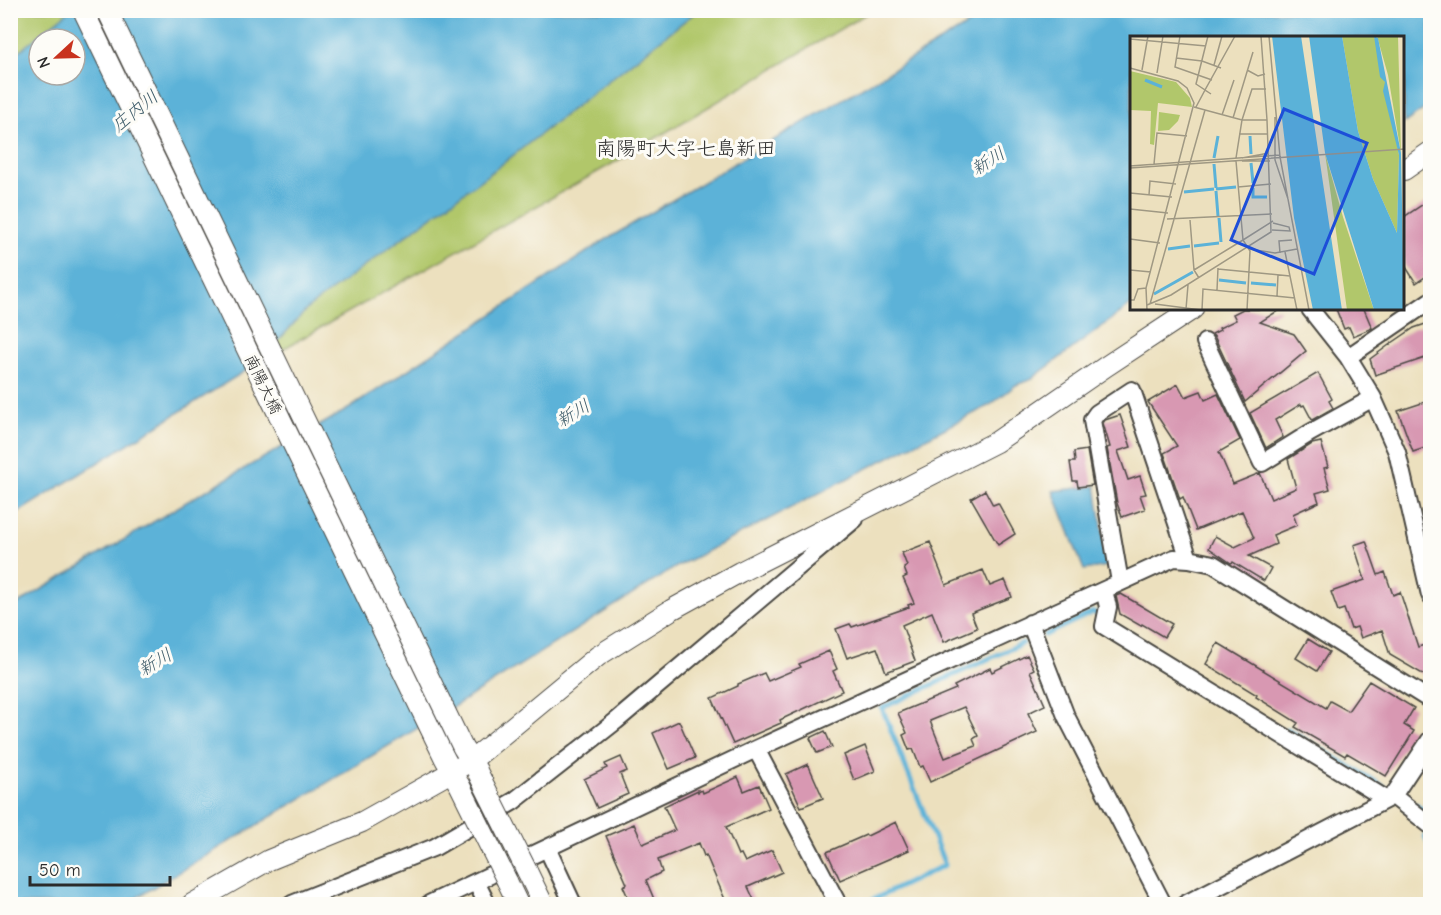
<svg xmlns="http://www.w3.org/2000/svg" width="1441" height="915" font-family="'Comic Neue','Klee One',sans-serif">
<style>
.green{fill:#b1c76b;stroke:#6e794b;stroke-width:1.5}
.water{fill:#5bb2d8;stroke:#436e82;stroke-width:1.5;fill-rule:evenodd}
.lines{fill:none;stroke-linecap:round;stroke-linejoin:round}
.stream{stroke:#5bb2d8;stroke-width:5}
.building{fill:#d898b2;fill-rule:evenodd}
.minor-casing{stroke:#484641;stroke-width:20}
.tertiary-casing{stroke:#484641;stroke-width:22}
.minor{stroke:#fff;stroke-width:16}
.tertiary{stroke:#fff;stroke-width:20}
.tertiary-bridge-casing{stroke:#484641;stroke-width:22;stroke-linecap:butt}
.tertiary-bridge{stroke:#fff;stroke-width:20}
.labels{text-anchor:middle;stroke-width:6;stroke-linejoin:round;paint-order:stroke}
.street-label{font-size:16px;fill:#2b2b2b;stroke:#fdfcf7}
.water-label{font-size:18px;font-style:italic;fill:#3c5a68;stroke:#fdfcf7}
.quarter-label{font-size:20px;fill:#2b2b2b;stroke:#fdfcf7}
.inset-river{fill:none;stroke:#5bb2d8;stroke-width:3}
.inset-road{fill:none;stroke:#9f9883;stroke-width:1.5}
.view{fill:#1d4ed8;fill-opacity:0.15;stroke:#1d4ed8;stroke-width:3}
.inset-edge{fill:none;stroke:#2b2b2b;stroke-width:3}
</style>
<rect width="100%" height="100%" fill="#fdfcf7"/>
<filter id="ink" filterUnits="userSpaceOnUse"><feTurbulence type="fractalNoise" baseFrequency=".0167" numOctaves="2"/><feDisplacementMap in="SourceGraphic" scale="12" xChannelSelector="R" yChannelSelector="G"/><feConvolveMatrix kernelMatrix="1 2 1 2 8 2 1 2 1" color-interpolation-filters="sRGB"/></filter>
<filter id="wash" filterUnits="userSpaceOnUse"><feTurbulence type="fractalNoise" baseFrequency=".008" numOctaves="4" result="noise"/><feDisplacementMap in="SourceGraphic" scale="24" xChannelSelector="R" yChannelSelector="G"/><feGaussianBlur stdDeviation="1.35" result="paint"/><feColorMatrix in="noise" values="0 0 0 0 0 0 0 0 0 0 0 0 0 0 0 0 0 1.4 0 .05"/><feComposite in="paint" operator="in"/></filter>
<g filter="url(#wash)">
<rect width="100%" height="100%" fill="#ece0be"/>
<path class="green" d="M11,10H69V11L11,58Z
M697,11H871L617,161L258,363L308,308L497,168Z"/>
<path class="water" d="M69,11H697L497,168L308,308L258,363L11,517V58ZM39,39H75V75H39Z
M991,11H1430V105L1404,123V38H1132V304L1030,380L1016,385L990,405L676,567L466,699L126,904H11V608L188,501L350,408L602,242Z
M1096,486L1108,566L1084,570L1053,491Z"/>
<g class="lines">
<path class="stream" d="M1045,635L1093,612L1099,615
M1287,729L1384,787
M1417,805L1430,814
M1425,836L1430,847
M864,904L945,865L882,708L1023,643"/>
</g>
<g id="blocks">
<path class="building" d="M1431,199V273L1416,283L1404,264V217Z
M1243,309H1281L1260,322L1294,334L1306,351L1245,402L1215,338L1212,334L1220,330L1219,328L1236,320L1233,314Z
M1336,309H1364L1372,328L1353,336L1349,327L1344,329Z
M1431,322V356L1375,375L1370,359L1389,345L1414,328Z
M1318,373L1332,399L1329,401L1333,408L1312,420L1304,405L1302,406L1301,404L1275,420L1283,437L1266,448L1250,413Z
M1178,384L1185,397L1201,391L1205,400L1218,394L1240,440L1219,452L1233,484L1260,473L1271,499L1296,488L1288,459L1312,444L1321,442L1328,467L1324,468L1330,489L1316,493L1319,502L1293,514L1297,525L1273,535L1276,544L1249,556L1271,568L1264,581L1233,562L1231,563L1209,548L1215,536L1235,547L1254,538L1242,511L1196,530L1183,497L1180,499L1164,453L1177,446L1148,402Z
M1431,400V446L1413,452L1398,411Z
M1120,415L1131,447L1118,451L1128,480L1140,476L1146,494L1140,495L1145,509L1122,517L1117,503L1107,448L1110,447L1103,423L1105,420Z
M1087,450L1093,485L1078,487L1077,481H1073L1070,462H1075L1074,452Z
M985,490L993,505L998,503L1015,534L998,545L971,498Z
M1366,541L1378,575L1385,572L1393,595L1400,592L1418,647L1431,643V679L1390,655L1382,630L1361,638L1357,627L1351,629L1344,609L1338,611L1331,592L1365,580L1354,545Z
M930,542L936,557L935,558L946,585L983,570L990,586L1005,580L1012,597L971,613L977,628L944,642L932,612L902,625L915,661L886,672L877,648L847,658L836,629L850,624L852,627L909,607L908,605L914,603L903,578L907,576L904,568L907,566L902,553Z
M1121,594L1172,624L1164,637L1142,624L1141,626L1120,614L1116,596Z
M1308,639L1329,652L1317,671L1296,658Z
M1218,643L1326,708L1330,701L1348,711L1369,681L1414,708L1404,725L1414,731L1386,776L1347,753L1345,756L1295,727L1298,723L1256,697L1257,695L1206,664Z
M829,651L837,669L833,671L842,691L780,720L781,723L733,744L712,698L738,686V684L764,673L768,681L801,667L799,664Z
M1027,655L1034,669L1030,671L1045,705L1028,713L1037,732L930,782L923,766L920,767L913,749L909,750L903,735L907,733L898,713L956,689L954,686L990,668L992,672ZM964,707L978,736L973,739L976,746L945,758L930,721Z
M679,721L695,758L669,769L653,733Z
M825,731L832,747L817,753L810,738Z
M865,746L875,771L854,780L844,755Z
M621,757L627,771L620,774L628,794L597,808L584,779L607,768L605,764Z
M808,764L823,798L801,807L786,774Z
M738,777L744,791L759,785L769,808L726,827L738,855L741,854L745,862L772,850L782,872L748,887L756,904H727L706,855L704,856L699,843L658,860L662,872L646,880L656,904H631L623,886L627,884L606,836L634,824L643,844L675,830L664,806L698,790V792L702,790L703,793Z
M896,822L909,850L840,880L827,852L866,835L867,836Z"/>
</g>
</g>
<g filter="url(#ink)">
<use href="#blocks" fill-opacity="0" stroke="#484641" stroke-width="1.5"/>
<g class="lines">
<g class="minor-casing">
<path id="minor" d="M1310,309L1348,357L1373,398L1397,452L1430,595
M1205,342L1262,463L1310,433L1373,398
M1348,357L1430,301
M1120,582L1092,420L1097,413L1132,390L1189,559
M1104,590L1108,607L1104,626L1386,799
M1030,623L1066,716L1163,904
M756,749L838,904
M1393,796L1430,825
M547,848L573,904
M476,882L487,904
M292,904L435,847L514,801L616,721L855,519
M429,904L756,749L1174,558L1189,559L1213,564L1430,700
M1185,904L1393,796L1430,740"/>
</g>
<g class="tertiary-casing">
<path id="tertiary" d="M83,10L444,757L458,783
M107,10L463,748L477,770
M1404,170L1430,152
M527,871L543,904
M507,881L518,904
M192,904L269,860L362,822L471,761L598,656L671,610L740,572L996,442L1105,367L1193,309"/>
</g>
<use href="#minor" class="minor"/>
<use href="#tertiary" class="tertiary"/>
<g class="tertiary-bridge-casing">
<path id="tertiary-bridge" d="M478,773L527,871
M459,784L507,881"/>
</g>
<use href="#tertiary-bridge" class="tertiary-bridge"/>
</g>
</g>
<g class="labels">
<g class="street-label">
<text transform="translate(264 384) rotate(64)" y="6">南陽大橋</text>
</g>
<g class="water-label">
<text transform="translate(135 111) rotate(-39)" y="6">庄内川</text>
<text transform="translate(988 161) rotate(-32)" y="6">新川</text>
<text transform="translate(573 413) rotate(-31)" y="6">新川</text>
<text transform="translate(155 662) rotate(-31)" y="6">新川</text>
</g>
<g class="quarter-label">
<text x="686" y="155">南陽町大字七島新田</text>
</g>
</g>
<g transform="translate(1130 36)">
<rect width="274" height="274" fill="#ece0be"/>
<path d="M212,0H244L249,15L269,119L267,197L243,143L228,95ZM247,0H268L271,117L258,39ZM0,35L46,46L60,62L62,71L28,67L24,109L20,108L21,75L0,74ZM29,76L50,79L48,85L39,94L28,95ZM195,117L213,181L244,274H217Z" fill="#b1c76b"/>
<path d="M142,0H171L212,274H183L164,182ZM179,0H212L228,95L243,143L267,197L269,119L253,55L255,46L250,41L244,0L248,2L271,117L274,274H244L195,117Z" fill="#5bb2d8"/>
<path class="inset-river" d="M15,44L32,51M120,100L121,118M84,122L88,100M121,127L123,147M84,128L86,152M123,152V161H137M86,153L106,151M86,155L88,180M54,156L84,153M89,182L91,206M64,210L89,207M38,213L60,210M89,244L116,247M121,247L146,249M24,258L63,236"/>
<path class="inset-road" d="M50,0L45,31L82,44M139,0L150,121L179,274M0,3L76,10M274,16L275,68M46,22L72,25L91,32M84,29L92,0M0,32L48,45L57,52L64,67L16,252L17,274M12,34L18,0M117,34L128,40L135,38M27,37L33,0M81,58L75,54L105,0M64,71L112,84H137L131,0M66,71L75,54L66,48L78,0M92,79L104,44M145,81V124L158,163M103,82L123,16M109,98H138M106,122L112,84L122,53H136M112,122L139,117M106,125L113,204L120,215L117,274M112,125H140M24,128L27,97L57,100M0,130L150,119M0,132L275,113M108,151L141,148M0,157L42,161M19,159L20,145L46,148M0,173L38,177M37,183L142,178M60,184L64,234L69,242M142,194L160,195L159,191L143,187M0,203L30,207M113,204L143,185M119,213L145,217L167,213M155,216L167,274M150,217L149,205L162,204M88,233L160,240M0,234L21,236M64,234L113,204M87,254L88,232M147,260L148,239M0,264H4L8,253L16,252M20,268L75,74M25,268L71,274M17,269L41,259L141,196L137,84M56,273L58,249M72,274L73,253L165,262"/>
<path class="view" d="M154,73L237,107L184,238L101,204Z"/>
<rect width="274" height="274" class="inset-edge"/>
</g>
<rect width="1441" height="915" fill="none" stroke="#fdfcf7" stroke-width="36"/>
<g transform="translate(57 57) rotate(248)"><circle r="28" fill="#fdfcf7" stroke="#a9a8a5" stroke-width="1.5"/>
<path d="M0-4.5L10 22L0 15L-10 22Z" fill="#c8321e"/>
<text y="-9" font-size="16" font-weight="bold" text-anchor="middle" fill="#2b2b2b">N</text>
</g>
<path d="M30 876v9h140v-9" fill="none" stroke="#2b2b2b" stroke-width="3"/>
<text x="39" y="876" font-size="18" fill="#2b2b2b" stroke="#fdfcf7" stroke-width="4.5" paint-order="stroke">50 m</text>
</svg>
